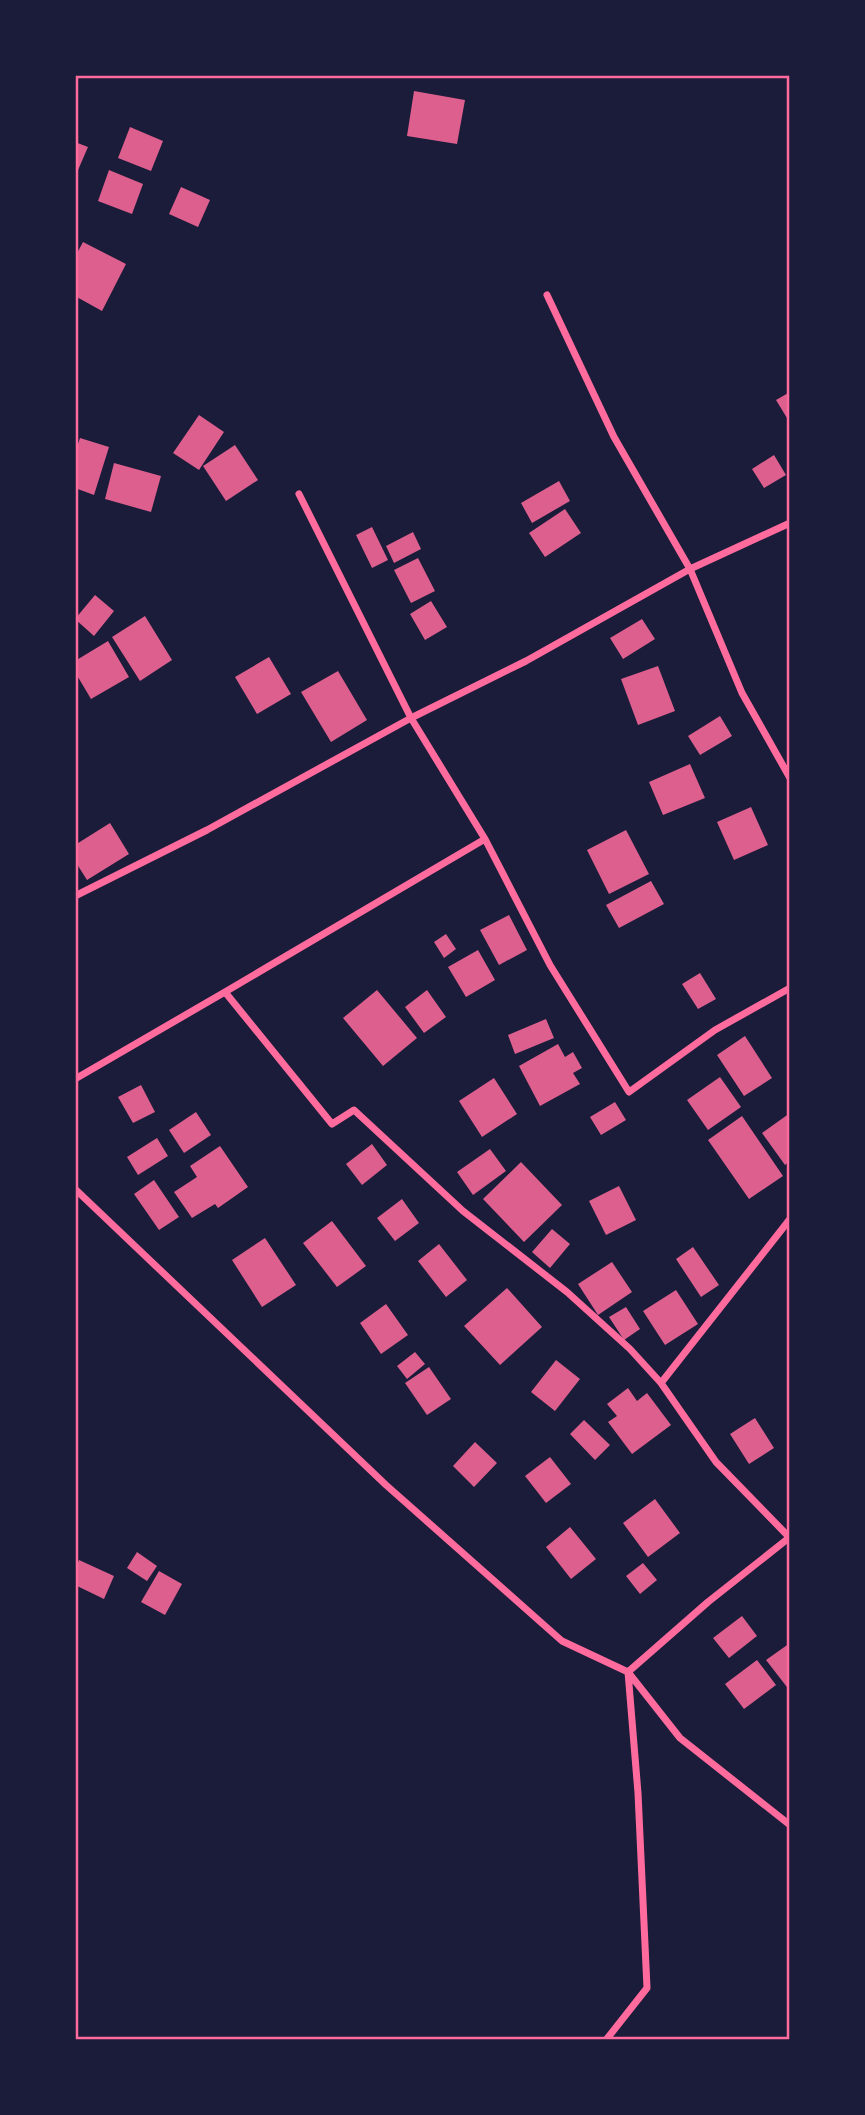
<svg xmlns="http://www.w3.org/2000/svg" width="865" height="2115" font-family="'Work Sans',sans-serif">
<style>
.building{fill:#dd5f8e}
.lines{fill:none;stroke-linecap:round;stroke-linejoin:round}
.minor{stroke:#ff6b9d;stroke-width:7}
.neatline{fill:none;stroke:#ff6b9d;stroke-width:2.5}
</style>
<rect width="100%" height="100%" fill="#1b1b3a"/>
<path class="building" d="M414,91L465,100L457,144L407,136Z
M130,127L163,141L151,171L118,158Z
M75,142L88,147L75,177Z
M109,170L143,184L132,214L98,201Z
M181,187L210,200L198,227L169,214Z
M83,242L126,264L102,311L75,296V257Z
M790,392V423L776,400Z
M199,415L224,432L199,470L173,453Z
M80,438L109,447L94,495L75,488V453Z
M235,445L258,480L226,501L203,466Z
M774,455L786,475L764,488L752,469Z
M114,463L161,476L151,512L105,499Z
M559,481L570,501L532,523L521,503Z
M565,509L581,533L545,557L529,533Z
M372,527L388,560L372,568L356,535Z
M413,532L421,549L394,563L386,546Z
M418,558L435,591L411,603L394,570Z
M95,595L114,611L94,636L75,619Z
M431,601L447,627L425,640L410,614Z
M145,616L172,660L140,681L112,637Z
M642,619L655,639L623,659L610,638Z
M108,641L129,677L91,699L75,672V661Z
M269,657L291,694L257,714L235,677Z
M658,666L675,711L638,725L621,679Z
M338,671L367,720L331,742L301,692Z
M720,716L732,736L700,755L688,736Z
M690,764L705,798L663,815L649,782Z
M751,807L768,845L734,860L717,822Z
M110,823L129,854L87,880L75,861V845Z
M626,830L649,874L609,894L587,850Z
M651,881L664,904L619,928L606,905Z
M509,915L527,950L499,965L480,930Z
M446,934L456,949L444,958L434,942Z
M478,950L495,980L466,997L448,967Z
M700,973L716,999L698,1009L682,984Z
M377,990L417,1038L383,1066L343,1018Z
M427,990L446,1017L424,1033L405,1007Z
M546,1019L554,1038L515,1054L508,1035Z
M745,1036L772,1078L744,1096L717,1055Z
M558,1044L565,1057L573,1052L582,1068L573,1073L580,1084L540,1106L519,1066Z
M720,1077L741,1107L708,1130L687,1100Z
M494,1078L517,1114L482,1137L459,1101Z
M141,1085L155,1112L133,1123L118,1097Z
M615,1102L626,1120L601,1135L590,1117Z
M196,1112L211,1135L184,1153L169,1130Z
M790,1113V1161L785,1165L762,1133Z
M742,1116L783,1176L749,1199L708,1140Z
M157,1138L168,1156L138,1175L127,1157Z
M372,1144L387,1165L362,1185L346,1164Z
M220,1146L248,1187L218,1208L215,1204L192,1218L174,1192L197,1177L190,1166Z
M490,1149L506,1171L473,1195L457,1172Z
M521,1162L562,1205L524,1242L483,1199Z
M154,1180L179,1217L159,1230L134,1194Z
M619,1186L636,1220L606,1235L589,1201Z
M402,1199L419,1223L395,1241L377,1218Z
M332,1221L366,1266L337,1287L303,1243Z
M552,1229L570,1244L550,1268L532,1252Z
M265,1238L296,1285L262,1307L232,1260Z
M439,1244L467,1280L446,1297L418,1261Z
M693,1247L719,1285L701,1297L676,1259Z
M612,1262L632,1292L598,1315L578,1284Z
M507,1288L542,1327L500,1365L464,1326Z
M676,1290L698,1324L665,1345L643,1311Z
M386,1304L408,1335L381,1354L360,1323Z
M626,1307L640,1329L624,1340L609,1317Z
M415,1352L425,1364L407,1379L397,1366Z
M556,1360L580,1379L555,1411L531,1392Z
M429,1367L451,1399L427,1415L405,1383Z
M628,1388L637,1401L647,1393L671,1425L632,1454L608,1422L617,1416L607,1404Z
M755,1418L774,1448L749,1464L730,1434Z
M584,1420L610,1445L595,1460L570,1434Z
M475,1442L497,1463L474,1487L453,1466Z
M550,1457L571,1484L546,1503L525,1476Z
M655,1499L680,1533L648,1557L623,1523Z
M570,1527L596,1559L571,1579L546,1547Z
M137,1552L157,1566L147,1581L127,1568Z
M79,1560L114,1576L104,1599L75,1585V1569Z
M643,1563L657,1580L640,1594L626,1576Z
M159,1571L182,1584L165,1615L141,1602Z
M742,1616L757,1636L729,1658L713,1638Z
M790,1643V1691L766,1660Z
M757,1660L776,1685L744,1709L725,1684Z"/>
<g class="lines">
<path class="minor" d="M547,295L614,437L690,569L742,693L790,778
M299,494L411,718L485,839L550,965L629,1092L715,1030L790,988
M75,896L207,830L411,718L526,661L690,569L790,523
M225,992L485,839
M75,1079L225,992L332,1124L354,1110L463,1211L567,1292L630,1349L661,1383L716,1462L790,1538
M75,1189L386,1485L562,1641L628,1672L680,1738L790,1825
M661,1383L790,1219
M628,1672L708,1602L790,1537
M606,2040L647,1988L638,1793L628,1672"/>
</g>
<rect width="865" height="2115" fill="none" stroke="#1b1b3a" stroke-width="154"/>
<rect x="77" y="77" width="711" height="1961" class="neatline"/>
</svg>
